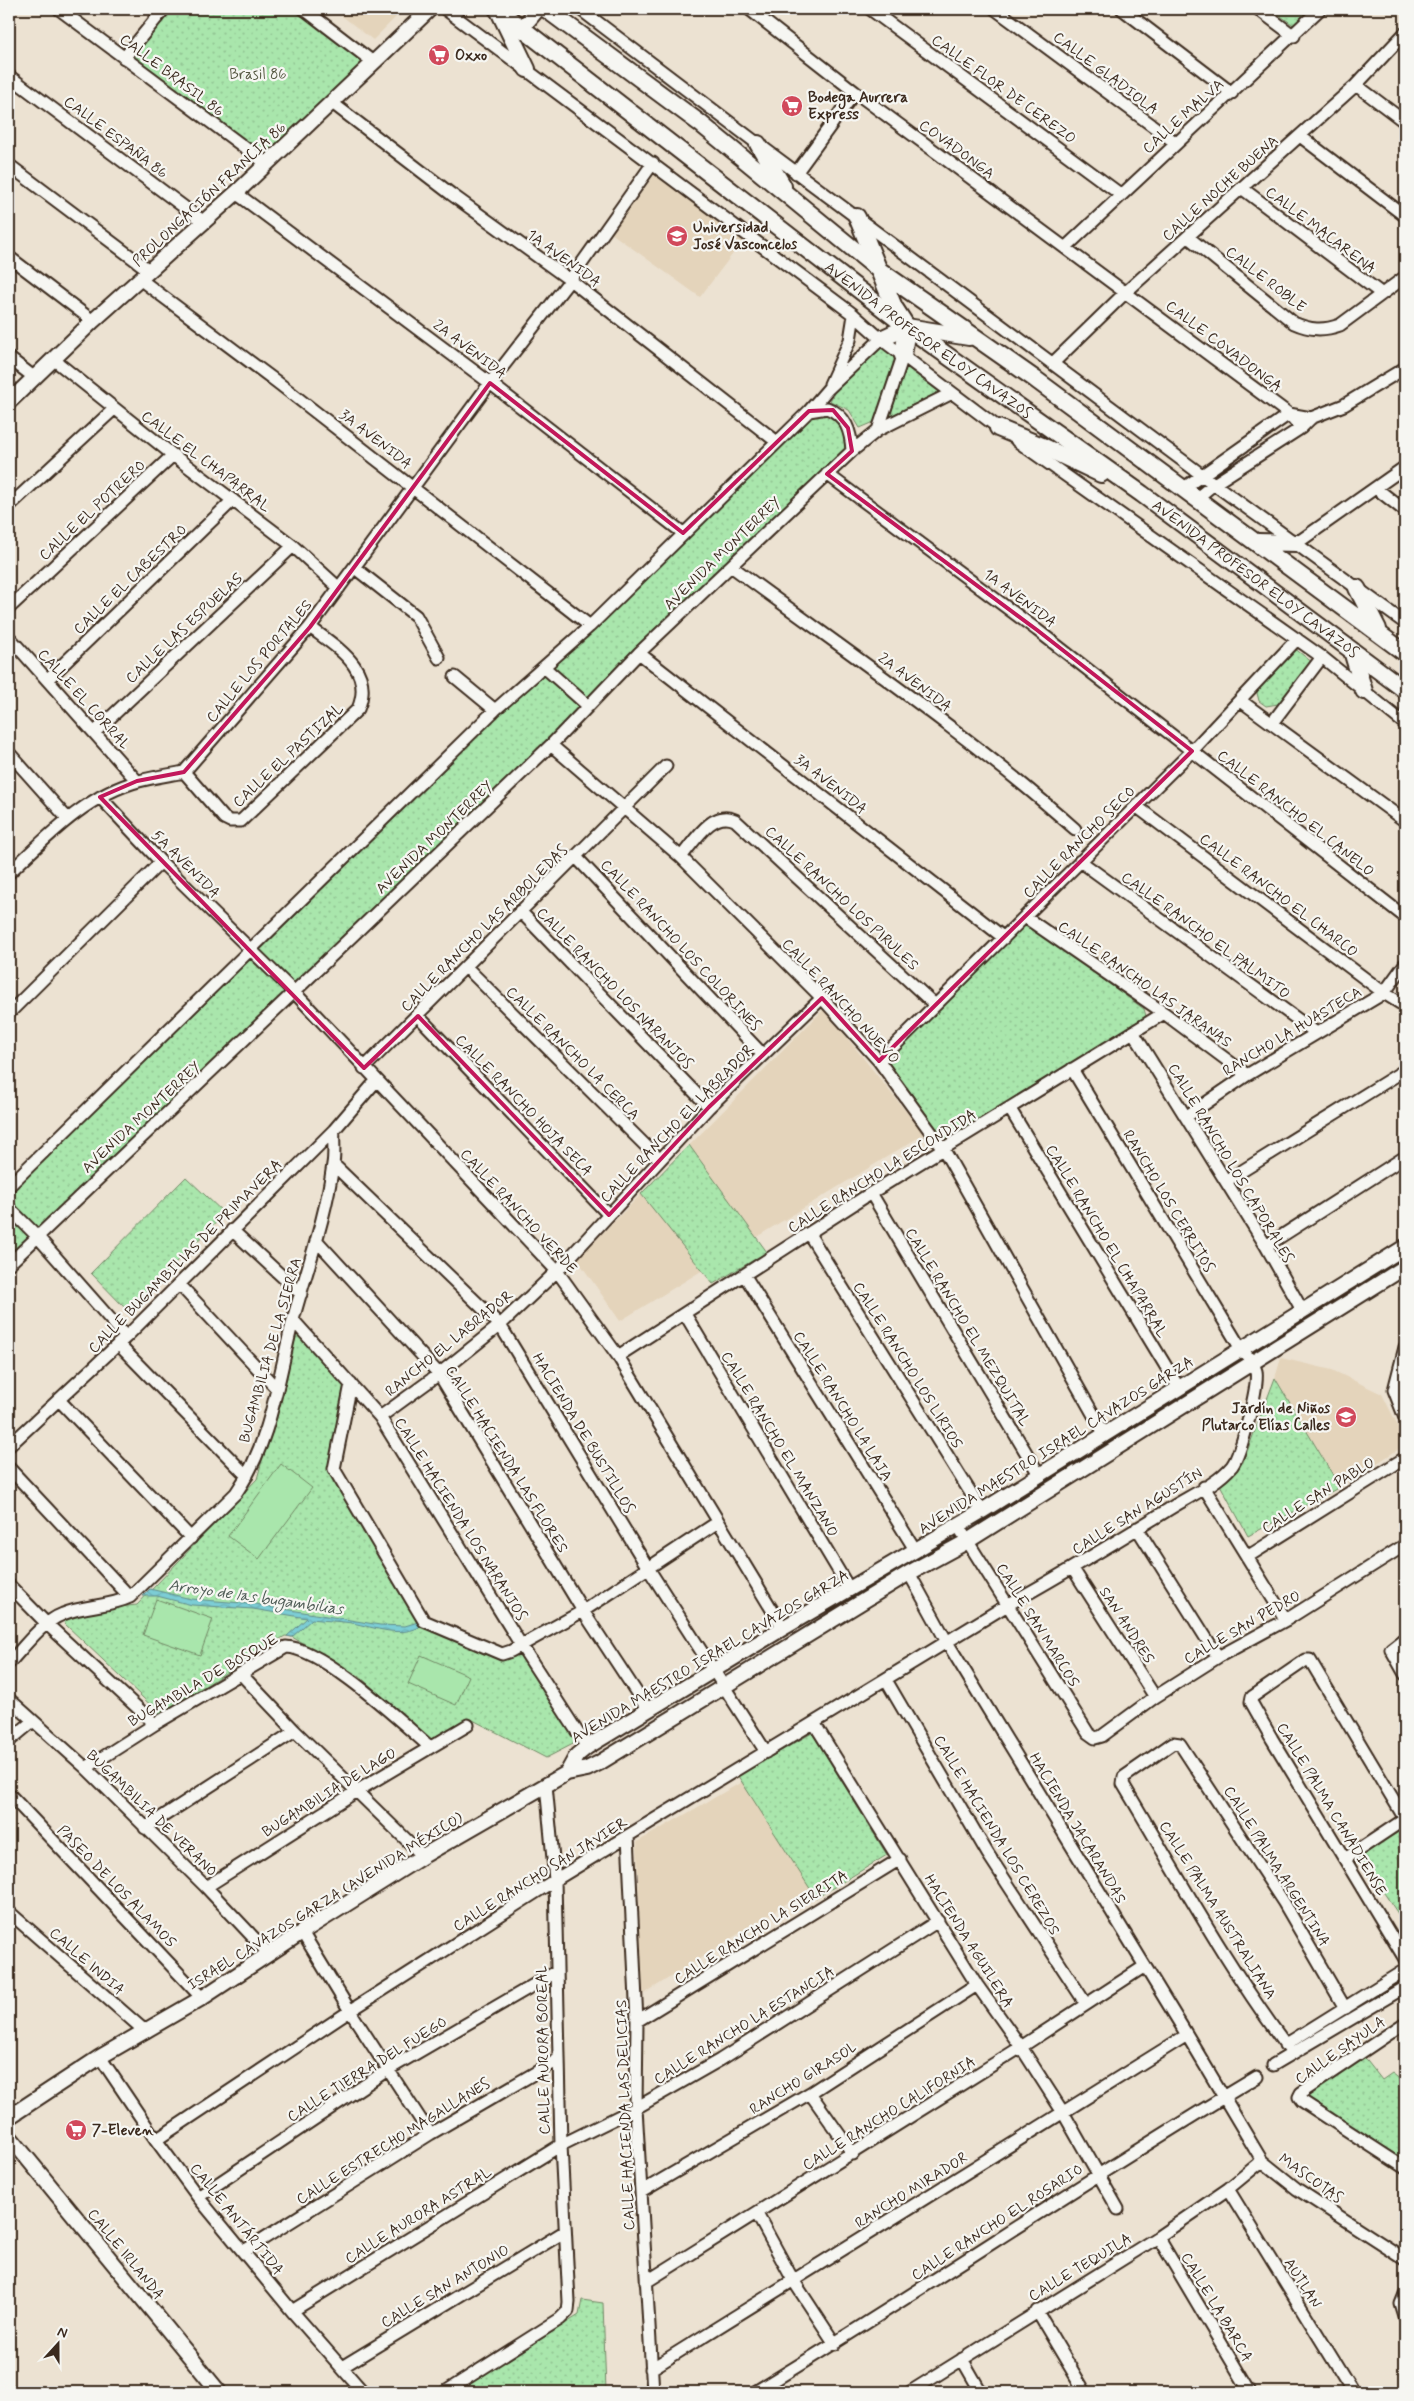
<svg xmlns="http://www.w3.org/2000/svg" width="1414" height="2401" font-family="Mynerve,sans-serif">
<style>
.built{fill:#e4d4bb}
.grass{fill:url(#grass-dots);stroke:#728865}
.garden{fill:#a9e6ac;stroke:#728865}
.water{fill:url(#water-waves);stroke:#628c8c}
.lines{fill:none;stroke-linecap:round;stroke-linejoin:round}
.minor-casing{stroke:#3b2a1e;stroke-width:15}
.tertiary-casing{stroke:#3b2a1e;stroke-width:18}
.secondary-casing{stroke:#3b2a1e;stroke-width:20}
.minor{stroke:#f6f6f2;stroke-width:11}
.tertiary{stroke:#f6f6f2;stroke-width:14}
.secondary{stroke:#f6f6f2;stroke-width:16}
.marked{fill:none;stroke:#c2185b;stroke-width:4;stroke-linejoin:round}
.labels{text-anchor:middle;stroke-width:4.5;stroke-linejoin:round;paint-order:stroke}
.poi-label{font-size:15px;font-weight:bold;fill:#3b2a1e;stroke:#f6f6f2;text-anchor:start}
.street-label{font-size:15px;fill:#3b2a1e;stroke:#f6f6f2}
.park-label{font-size:15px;fill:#565942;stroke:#f6f6f2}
.water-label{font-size:16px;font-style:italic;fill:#4e5b55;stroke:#f6f6f2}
</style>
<defs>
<pattern id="grass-dots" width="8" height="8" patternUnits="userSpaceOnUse" patternTransform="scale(1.25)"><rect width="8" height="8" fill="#a9e6ac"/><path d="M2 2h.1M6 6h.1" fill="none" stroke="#92c594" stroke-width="1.8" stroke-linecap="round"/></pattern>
<pattern id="water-waves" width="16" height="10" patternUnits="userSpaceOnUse" patternTransform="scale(1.25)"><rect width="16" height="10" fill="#7ccdd5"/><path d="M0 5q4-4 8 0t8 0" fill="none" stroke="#6cb0b6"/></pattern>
</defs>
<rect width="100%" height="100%" fill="#ece2d2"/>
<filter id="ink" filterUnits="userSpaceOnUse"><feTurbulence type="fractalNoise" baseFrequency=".02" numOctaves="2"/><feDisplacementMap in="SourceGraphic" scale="10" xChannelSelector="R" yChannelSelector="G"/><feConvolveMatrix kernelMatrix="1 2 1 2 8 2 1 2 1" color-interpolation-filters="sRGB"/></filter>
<g filter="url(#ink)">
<path class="built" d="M333,9H396L401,12L373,40Z
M655,174L744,239L700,297L611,233Z
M824,1009L924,1134L620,1321L577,1259Z
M1281,1358L1332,1370L1382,1394L1405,1440V1445L1340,1487L1275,1378Z
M747,1779L814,1886L642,1995L637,1842Z"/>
<path class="grass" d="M171,9H297L366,61L263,160L133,59Z
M1271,9H1313L1296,27Z
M882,341L900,358L879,420L860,428L849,410L830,401L839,383Z
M906,367L939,392L890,416Z
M822,408L842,418L852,451L9,1265V1186L809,411Z
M1294,648L1313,663L1278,704L1266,706L1259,701L1257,693L1259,684Z
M1026,924L1144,1009L1146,1016L946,1141L887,1060Z
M689,1145L767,1252L713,1284L641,1194Z
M186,1177L225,1214L127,1310L91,1273Z
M297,1333L347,1385L329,1470L418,1622L502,1654L521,1645L579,1741L546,1758L471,1719L434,1742L359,1676L292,1637L285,1636L160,1714L65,1624L64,1618L72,1612L137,1605L257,1479Z
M1275,1378L1340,1487L1248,1536L1218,1481L1243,1462Z
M812,1733L887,1855L816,1898L738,1776Z
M1405,1828V1924L1359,1856Z
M1364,2057L1382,2080L1392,2073L1405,2083V2162L1308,2099L1306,2095Z
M582,2300L603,2303L606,2392H456L579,2315Z"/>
<path class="garden" d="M281,1464L312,1488L259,1559L228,1536Z
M156,1599L213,1619L200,1655L143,1635Z
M421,1655L469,1676L456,1705L408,1684Z"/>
<path class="water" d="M150,1589L191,1599L255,1604L380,1625L405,1626L418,1622L423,1625C402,1639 374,1627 352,1623C339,1621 326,1621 312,1619L292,1637L287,1636L307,1618L253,1609L192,1605L157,1596H143Z"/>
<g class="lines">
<g class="minor-casing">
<path id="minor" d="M59,9L267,164
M304,9L373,62
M445,9L854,315L881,339L1004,432
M580,9L758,144L1214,484L1405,623
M749,9L855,92L1289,414L1301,428
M870,9L1120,194
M995,9L1176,143
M1122,9L1232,93
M1258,9L1294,36
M124,58L164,9
M9,76L204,222
M1356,85L1405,122
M331,102L451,194L570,280L777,442
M1300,136L1405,216
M9,165L150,271
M796,173L855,92
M1243,189L1382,294
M236,193L490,383L683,533
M1188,237L1294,323C1310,330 1323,331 1340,325L1405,277
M1066,247L1320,9
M9,257L93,321
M141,280L277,382L590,626
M9,358L35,378
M53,359L173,455L293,546L339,588
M1053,363L1126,292L1356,85L1405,33
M830,384L850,340L854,315
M809,411L827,408C846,415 851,432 852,451
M878,430L903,356
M1017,441L1322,657L1405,724
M827,474L1037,630L1405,917
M1184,488L1289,414L1311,418
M1377,489L1405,511
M1197,498L1214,484L1301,428L1311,418L1344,405L1405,368
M9,506L114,409
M1297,543L1405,467
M731,566C847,652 967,733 1075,829
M355,568L416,616L439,658
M9,608L173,455
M9,637L137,781
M639,653L1004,938
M544,667L588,706
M455,677L495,710
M47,680L233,500
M1241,701L1405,821
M1272,723L1322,657
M95,732L293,546
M551,745L681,857L822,998L879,1061L944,1150L1105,1435
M9,753L67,818
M184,772L310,627L490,383L570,280L653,163
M184,772L224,818L230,821H241L358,709C375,669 337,648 310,627
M100,797L161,862L294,992L557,1271L618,1356L783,1628
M1136,806L1384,993L1405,1006
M576,857L763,1055
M681,857C694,842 712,809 735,820L935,1005
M1080,861L1315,1032
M9,873C47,837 86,795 139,781C153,777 169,775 184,772
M520,911L709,1107
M1025,917L1164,1013L1247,1075
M466,967L659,1159
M9,1013L161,862
M418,1016L609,1215
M1133,1032L1266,1246L1302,1310
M879,1061L1192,751L1297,639
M364,1068L666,766
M1010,1109L1179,1388
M1187,1116L1247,1075L1384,993L1405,964
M333,1164L500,1325L648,1568L766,1752
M1226,1181L1405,1070
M9,1186L495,710L590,626L809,411L828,389L881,339
M871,1193L1040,1476
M9,1208L37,1236L126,1337
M232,1230L301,1294
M809,1234L982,1511
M317,1241L439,1374L583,1611L648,1710
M1266,1246L1405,1157
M9,1264L294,992L551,745L639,653L852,451L878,430L952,393
M745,1276L916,1551
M179,1284L277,1389
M685,1314L850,1590
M293,1320L380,1417L521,1645L587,1747
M118,1344L247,1476
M1405,1347L1394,1390L1405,1418
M618,1356L871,1193L1164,1013
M351,1384L334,1469L424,1621L502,1654L511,1651L583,1611L718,1522
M59,1400L191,1538
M380,1417L439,1374L500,1325L557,1271L709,1107L822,998
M9,1446L126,1337L334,1130L376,1081
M9,1468L130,1597
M1204,1487L1286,1620
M958,1526L1088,1733L1095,1738L1102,1736L1155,1697L1218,1657L1286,1620L1405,1545
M1137,1528L1218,1657
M1247,1557L1405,1458
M1073,1569L1155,1697
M909,1573L947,1642L1187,2035L1262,2161L1297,2189L1405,2259
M9,1585L47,1624L155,1724
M1405,1638L1391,1649L1405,1674
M9,1663C24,1647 42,1622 63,1614C84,1605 109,1607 130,1597L236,1493C271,1443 278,1378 293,1320C307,1268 326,1218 333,1164C335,1153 333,1141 334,1130
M241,1674L295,1731L423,1856
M886,1680L988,1854L1086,2004
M9,1699L86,1768L206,1887L269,1954
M814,1723L977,1985L1021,2047L1064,2114L1118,2209
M9,1741L33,1721
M86,1768L155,1724L286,1647C323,1648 401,1722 430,1747
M9,1794L202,1998
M1405,1819L1310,1660H1306L1252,1697L1251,1702L1272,1739L1405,1959
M145,1828L295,1731
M628,1836L637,2021L636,2108L653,2392
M1345,1859L1405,1819
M206,1887L357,1791L468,1725
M9,1912L146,2032
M302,1932L350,2011L430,2134
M637,2021L900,1859
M1405,2023L1301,2093L1299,2097L1302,2101L1405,2168
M1285,2045L1405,1970
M1292,2053C1228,1969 1177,1874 1123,1784L1124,1777L1173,1743L1180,1744L1284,1903L1345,2008
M100,2057L156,2140L198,2197L292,2311L363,2392
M1273,2065L1405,1987
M810,2093L853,2154
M156,2140L350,2011L555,1880L1009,1604C1062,1575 1114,1543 1166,1511C1187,1497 1215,1486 1232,1466C1241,1454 1259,1386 1256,1371C1254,1362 1247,1356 1241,1349L1072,1069
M1228,2189L1353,2392
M641,2192L810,2093L977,1985
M198,2197L389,2069L556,1972
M757,2214L793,2280L835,2344
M1158,2237L1250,2392
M244,2251L430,2134L559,2059
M646,2282L1021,2047L1145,1966
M1405,2294L1401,2304L1405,2317
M292,2311L561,2145L636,2108L720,2060L938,1921
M1037,2311L1085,2392
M962,2359L981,2392
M342,2367L564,2232
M651,2369L1187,2035
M9,2391L10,2392
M445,2392L560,2319L568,2311L569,2302L561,2145L555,1880L546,1785
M755,2392C924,2290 1087,2178 1257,2077
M910,2392L1158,2237L1228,2189L1262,2161"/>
</g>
<g class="tertiary-casing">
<path id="tertiary" d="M522,28L538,9
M9,402L93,321L236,193L430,9
M567,1773L577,1755L587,1747L783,1628L982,1511L1405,1247
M9,2117L100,2057L202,1998L302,1932L423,1856L567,1773L587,1769L599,1763L909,1573L966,1542L1405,1267
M9,2136L219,2392"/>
</g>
<g class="secondary-casing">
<g id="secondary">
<path id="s1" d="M497,9L907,327L1142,494L1405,690"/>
<path d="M546,9L701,124L879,270L1035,379L1405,653"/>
<path d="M500,13L527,69"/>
<path d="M758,144L783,186"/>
<path d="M857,217L894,307L907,327L903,356"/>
<path d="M881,339L907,327L969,337"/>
<path d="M998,428L1042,446L1101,474"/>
<path d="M1258,542L1297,543"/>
<path d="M1357,588L1378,629"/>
<path d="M1352,651L1364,691"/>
</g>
</g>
<use href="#minor" class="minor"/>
<use href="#tertiary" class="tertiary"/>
<use href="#secondary" class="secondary"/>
</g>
</g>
<path class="marked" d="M490,383L683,533L809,411L833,410L848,428L852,451L827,474L1037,630L1192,751L879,1061L822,998L709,1107L609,1215L418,1016L364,1068L100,797L137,781L184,772L310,627Z"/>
<defs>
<g id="supermarket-disc" transform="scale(1.125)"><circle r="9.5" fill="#d1495b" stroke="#f6f6f2"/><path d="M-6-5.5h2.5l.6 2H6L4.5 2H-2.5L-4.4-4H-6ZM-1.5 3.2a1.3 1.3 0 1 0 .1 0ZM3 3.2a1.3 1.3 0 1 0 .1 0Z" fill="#fff"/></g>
<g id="university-disc" transform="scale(1.125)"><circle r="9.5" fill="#d1495b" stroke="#f6f6f2"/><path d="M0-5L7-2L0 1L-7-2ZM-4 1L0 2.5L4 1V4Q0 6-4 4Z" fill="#fff"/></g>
<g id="school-disc" transform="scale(1.125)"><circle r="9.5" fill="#d1495b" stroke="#f6f6f2"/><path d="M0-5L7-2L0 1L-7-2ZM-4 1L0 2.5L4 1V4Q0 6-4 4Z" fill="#fff"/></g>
</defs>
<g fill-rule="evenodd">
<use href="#supermarket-disc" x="439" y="55"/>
<use href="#supermarket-disc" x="792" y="106"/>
<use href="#university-disc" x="677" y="236"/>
<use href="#school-disc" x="1346" y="1417"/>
<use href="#supermarket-disc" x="76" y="2130"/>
</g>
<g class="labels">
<g class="poi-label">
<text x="455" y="60">Oxxo</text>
<text x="808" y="102">Bodega Aurrera<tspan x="808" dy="17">Express</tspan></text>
<text x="693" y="232">Universidad<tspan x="693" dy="17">José Vasconcelos</tspan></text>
<text x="1330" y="1413" text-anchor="end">Jardín de Niños<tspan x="1330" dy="17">Plutarco Elías Calles</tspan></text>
<text x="92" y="2135">7-Eleven</text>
</g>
<g class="street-label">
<text transform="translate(1106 73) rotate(37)" y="5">CALLE GLADIOLA</text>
<text transform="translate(172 75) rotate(37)" y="5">CALLE BRASIL 86</text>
<text transform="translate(1004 89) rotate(36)" y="5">CALLE FLOR DE CEREZO</text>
<text transform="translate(1183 116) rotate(-42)" y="5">CALLE MALVA</text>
<text transform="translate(116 137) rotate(37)" y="5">CALLE ESPAÑA 86</text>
<text transform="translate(957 149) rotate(36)" y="5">COVADONGA</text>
<text transform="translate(1220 188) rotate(-42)" y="5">CALLE NOCHE BUENA</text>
<text transform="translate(209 194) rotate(-43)" y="5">PROLONGACIÓN FRANCIA 86</text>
<text transform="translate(1321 230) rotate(37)" y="5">CALLE MACARENA</text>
<text transform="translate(564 258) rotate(36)" y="5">1A AVENIDA</text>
<text transform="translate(1266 279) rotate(38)" y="5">CALLE ROBLE</text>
<text dy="5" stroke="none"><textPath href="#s1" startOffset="544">AVENIDA PROFESOR ELOY CAVAZOS</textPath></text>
<text transform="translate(1224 346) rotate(37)" y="5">CALLE COVADONGA</text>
<text transform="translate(470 349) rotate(37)" y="5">2A AVENIDA</text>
<text transform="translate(376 439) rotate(38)" y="5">3A AVENIDA</text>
<text transform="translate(206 461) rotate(37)" y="5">CALLE EL CHAPARRAL</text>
<text transform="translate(92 510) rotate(-43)" y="5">CALLE EL POTRERO</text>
<text transform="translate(722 553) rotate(-44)" y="5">AVENIDA MONTERREY</text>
<text transform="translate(130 579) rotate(-44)" y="5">CALLE EL CABESTRO</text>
<text dy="5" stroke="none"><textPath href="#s1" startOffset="949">AVENIDA PROFESOR ELOY CAVAZOS</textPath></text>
<text transform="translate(1020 598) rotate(37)" y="5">1A AVENIDA</text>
<text transform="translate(184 628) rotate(-43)" y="5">CALLE LAS ESPUELAS</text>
<text transform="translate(259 661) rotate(-50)" y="5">CALLE LOS PORTALES</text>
<text transform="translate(915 682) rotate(37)" y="5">2A AVENIDA</text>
<text transform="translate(84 699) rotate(48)" y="5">CALLE EL CORRAL</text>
<text transform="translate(288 755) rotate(-43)" y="5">CALLE EL PASTIZAL</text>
<text transform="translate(831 784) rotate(38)" y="5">3A AVENIDA</text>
<text transform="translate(1296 813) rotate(38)" y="5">CALLE RANCHO EL CANELO</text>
<text transform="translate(434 837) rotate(-44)" y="5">AVENIDA MONTERREY</text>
<text transform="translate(1079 842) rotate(-45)" y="5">CALLE RANCHO SECO</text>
<text transform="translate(186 864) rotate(45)" y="5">5A AVENIDA</text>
<text transform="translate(1279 895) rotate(37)" y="5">CALLE RANCHO EL CHARCO</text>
<text transform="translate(842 898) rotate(43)" y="5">CALLE RANCHO LOS PIRULES</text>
<text transform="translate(484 928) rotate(-45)" y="5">CALLE RANCHO LAS ARBOLEDAS</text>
<text transform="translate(1206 935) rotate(36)" y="5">CALLE RANCHO EL PALMITO</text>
<text transform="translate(681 945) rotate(47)" y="5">CALLE RANCHO LOS COLORINES</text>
<text transform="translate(1145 984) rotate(35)" y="5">CALLE RANCHO LAS JARANAS</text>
<text transform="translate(615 988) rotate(46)" y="5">CALLE RANCHO LOS NARANJOS</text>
<text transform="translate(841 1001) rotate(47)" y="5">CALLE RANCHO NUEVO</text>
<text transform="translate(1292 1031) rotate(-31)" y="5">RANCHO LA HUASTECA</text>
<text transform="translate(573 1053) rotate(45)" y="5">CALLE RANCHO LA CERCA</text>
<text transform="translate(524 1105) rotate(46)" y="5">CALLE RANCHO HOJA SECA</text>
<text transform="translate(141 1117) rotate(-43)" y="5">AVENIDA MONTERREY</text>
<text transform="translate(677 1123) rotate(-46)" y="5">CALLE RANCHO EL LABRADOR</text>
<text transform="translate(1231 1163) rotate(59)" y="5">CALLE RANCHO LOS CAPORALES</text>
<text transform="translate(882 1171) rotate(-32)" y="5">CALLE RANCHO LA ESCONDIDA</text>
<text transform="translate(1169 1201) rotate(59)" y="5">RANCHO LOS CERRITOS</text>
<text transform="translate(519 1211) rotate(47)" y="5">CALLE RANCHO VERDE</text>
<text transform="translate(1107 1241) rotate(59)" y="5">CALLE RANCHO EL CHAPARRAL</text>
<text transform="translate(185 1256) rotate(-45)" y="5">CALLE BUGAMBILIAS DE PRIMAVERA</text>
<text transform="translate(968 1327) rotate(59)" y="5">CALLE RANCHO EL MEZQUITAL</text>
<text transform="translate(449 1343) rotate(-39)" y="5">RANCHO EL LABRADOR</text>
<text transform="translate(270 1350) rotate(-74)" y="5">BUGAMBILIA DE LA SIERRA</text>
<text transform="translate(908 1365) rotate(58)" y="5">CALLE RANCHO LOS LIRIOS</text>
<text transform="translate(843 1406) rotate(58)" y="5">CALLE RANCHO LA LAJA</text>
<text transform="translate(584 1433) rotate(59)" y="5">HACIENDA DE BUSTILLOS</text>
<text transform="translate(780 1444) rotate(59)" y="5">CALLE RANCHO EL MANZANO</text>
<text transform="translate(1056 1445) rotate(-32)" y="5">AVENIDA MAESTRO ISRAEL CAVAZOS GARZA</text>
<text transform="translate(507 1459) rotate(58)" y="5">CALLE HACIENDA LAS FLORES</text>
<text transform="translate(1318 1495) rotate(-32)" y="5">CALLE SAN PABLO</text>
<text transform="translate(1137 1511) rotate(-32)" y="5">CALLE SAN AGUSTÍN</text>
<text transform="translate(461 1519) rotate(58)" y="5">CALLE HACIENDA LOS NARANJOS</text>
<text transform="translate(1038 1625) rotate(58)" y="5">CALLE SAN MARCOS</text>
<text transform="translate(1127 1625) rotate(57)" y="5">SAN ANDRES</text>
<text transform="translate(1242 1627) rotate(-30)" y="5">CALLE SAN PEDRO</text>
<text transform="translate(710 1656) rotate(-31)" y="5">AVENIDA MAESTRO ISRAEL CAVAZOS GARZA</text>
<text transform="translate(203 1680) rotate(-30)" y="5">BUGAMBILA DE BOSQUE</text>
<text transform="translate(329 1792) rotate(-32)" y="5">BUGAMBILIA DE LAGO</text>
<text transform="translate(1332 1809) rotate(59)" y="5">CALLE PALMA CANADIENSE</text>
<text transform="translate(152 1813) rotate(44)" y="5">BUGAMBILIA DE VERANO</text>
<text transform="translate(1078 1828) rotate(59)" y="5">HACIENDA JACARANDAS</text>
<text transform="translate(997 1835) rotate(59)" y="5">CALLE HACIENDA LOS CEREZOS</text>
<text transform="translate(1277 1866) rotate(58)" y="5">CALLE PALMA ARGENTINA</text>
<text transform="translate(540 1874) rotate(-32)" y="5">CALLE RANCHO SAN JAVIER</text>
<text transform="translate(117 1886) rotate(46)" y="5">PASEO DE LOS ALAMOS</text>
<text transform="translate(325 1901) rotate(-32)" y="5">ISRAEL CAVAZOS GARZA (AVENIDA MÉXICO)</text>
<text transform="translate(1218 1910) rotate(58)" y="5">CALLE PALMA AUSTRALIANA</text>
<text transform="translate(761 1927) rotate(-32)" y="5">CALLE RANCHO LA SIERRITA</text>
<text transform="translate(969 1941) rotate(58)" y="5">HACIENDA AGUILERA</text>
<text transform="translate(87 1961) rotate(41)" y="5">CALLE INDIA</text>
<text transform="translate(744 2025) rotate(-32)" y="5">CALLE RANCHO LA ESTANCIA</text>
<text transform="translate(543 2050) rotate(-91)" y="5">CALLE AURORA BOREAL</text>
<text transform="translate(1340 2050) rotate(-35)" y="5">CALLE SAYULA</text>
<text transform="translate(367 2069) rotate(-32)" y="5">CALLE TIERRA DEL FUEGO</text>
<text transform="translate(803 2078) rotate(-32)" y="5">RANCHO GIRASOL</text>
<text transform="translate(889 2113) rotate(-32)" y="5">CALLE RANCHO CALIFORNIA</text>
<text transform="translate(625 2115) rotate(-92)" y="5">CALLE HACIENDA LAS DELICIAS</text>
<text transform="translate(393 2141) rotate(-32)" y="5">CALLE ESTRECHO MAGALLANES</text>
<text transform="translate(1311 2178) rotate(35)" y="5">MASCOTAS</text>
<text transform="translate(911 2190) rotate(-32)" y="5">RANCHO MIRADOR</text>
<text transform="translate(418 2215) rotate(-32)" y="5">CALLE AURORA ASTRAL</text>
<text transform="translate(237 2219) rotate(51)" y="5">CALLE ANTÁRTIDA</text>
<text transform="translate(997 2222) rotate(-33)" y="5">CALLE RANCHO EL ROSARIO</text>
<text transform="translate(126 2254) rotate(51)" y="5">CALLE IRLANDA</text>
<text transform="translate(1080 2267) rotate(-31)" y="5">CALLE TEQUILA</text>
<text transform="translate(1303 2283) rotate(58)" y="5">AUTLAN</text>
<text transform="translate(445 2286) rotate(-31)" y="5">CALLE SAN ANTONIO</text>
<text transform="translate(1217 2307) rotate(59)" y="5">CALLE LA BARCA</text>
</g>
<g class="park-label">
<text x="258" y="79">Brasil 86</text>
</g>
<g class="water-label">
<text transform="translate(256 1596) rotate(8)" y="6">Arroyo de las bugambilias</text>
</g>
</g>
<rect width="1414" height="2401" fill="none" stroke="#f6f6f2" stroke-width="30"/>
<rect x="15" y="15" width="1384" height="2371" fill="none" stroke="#3b2a1e" stroke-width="2" filter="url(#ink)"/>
<g transform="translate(58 2344) rotate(21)" stroke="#f6f6f2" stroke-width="4" paint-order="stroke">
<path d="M0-4L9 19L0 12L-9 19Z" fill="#3b2a1e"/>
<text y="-8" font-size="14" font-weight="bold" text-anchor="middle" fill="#3b2a1e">N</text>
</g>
</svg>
